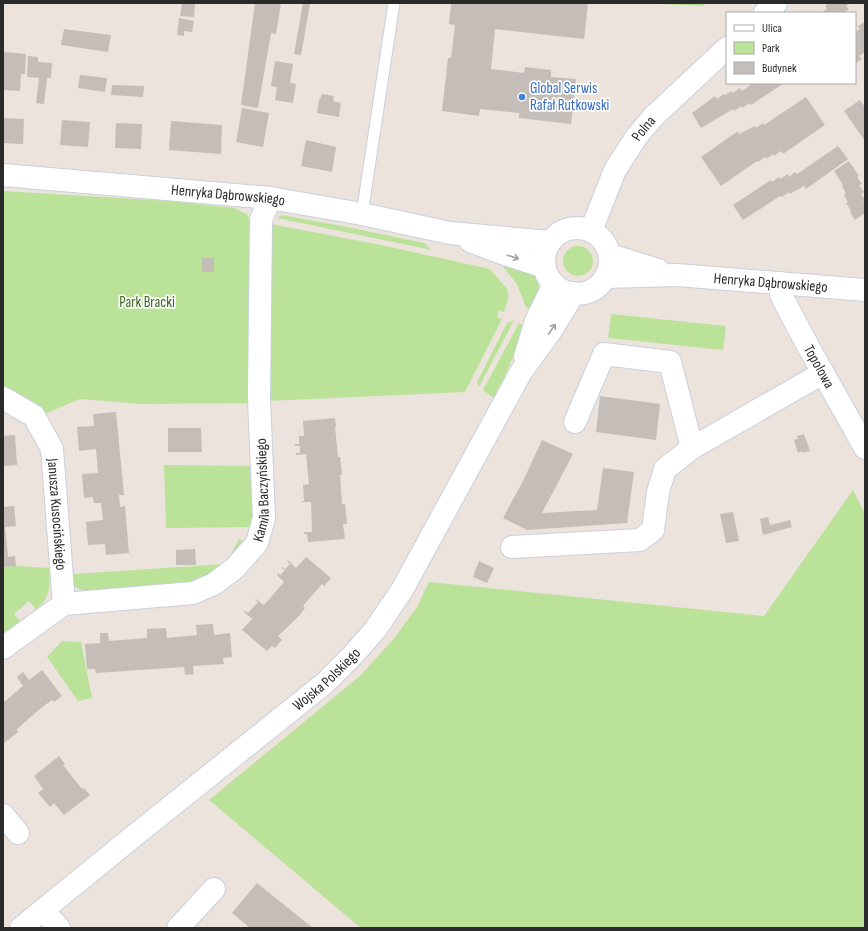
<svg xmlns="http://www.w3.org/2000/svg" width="868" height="931" font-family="'Sofia Sans Condensed',sans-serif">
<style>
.green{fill:#bbe299}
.building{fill:#c4bdb8}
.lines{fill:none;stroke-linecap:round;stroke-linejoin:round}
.service-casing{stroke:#cad0db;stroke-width:13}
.minor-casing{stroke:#cad0db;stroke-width:24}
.tertiary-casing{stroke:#cad0db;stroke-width:24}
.service{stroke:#fff;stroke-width:11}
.minor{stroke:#fff;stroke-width:22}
.tertiary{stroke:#fff;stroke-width:22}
.oneway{stroke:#9f9f9f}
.shop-dot{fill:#3f7fe0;stroke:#fff;stroke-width:1.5}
.labels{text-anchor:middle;stroke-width:3.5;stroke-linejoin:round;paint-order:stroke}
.shop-label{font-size:15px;fill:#366cbe;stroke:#fff;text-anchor:start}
.street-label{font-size:15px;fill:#2a2a2a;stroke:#fff}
.park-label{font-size:15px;fill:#34661b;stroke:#fff}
</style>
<rect width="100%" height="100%" fill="#ece3dc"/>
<path class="green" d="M659,3H704V6L659,4Z
M3,191L168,201L234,208L247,214L251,224L250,403L142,404L80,399L42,415L3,390Z
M282,215L342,226L424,243L432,250L277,218Z
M271,224L381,245L490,269L508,290V300L504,312L499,310L497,317L502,319L465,392L267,401Z
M563 261a15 15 0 1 1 30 0a15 15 0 1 1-30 0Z
M506,260L535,275L538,282L539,291L533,311L526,307L517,284L504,268Z
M611,314L726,326L723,350L608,338Z
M514,320L479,387L477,382L507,323Z
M519,323L526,326L495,399L483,390Z
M164,465L254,466L256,527L166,528Z
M853,490L865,514V928H361L209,800L361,675L396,636L417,607L429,582L764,616Z
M239,539L246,543L227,566L197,582L91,592C71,590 69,580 64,563L72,562L74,574L226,564Z
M16,566L49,568C50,584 51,599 36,609L29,601L14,614L21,622L3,635V567Z
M62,641L81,642L92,698L78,701L47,657Z"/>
<path class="building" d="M182,3H195L194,17L180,16Z
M255,3H281L276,34L271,33L258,108L241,105Z
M303,3L310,4L301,55L294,54Z
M451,3H588L584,39L495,29L491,69L524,73L525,67L551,70V77L576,79L571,124L519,118V113L480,109L479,116L442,111L448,58H451L455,25L449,24Z
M829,3H851L846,6L849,9L844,13H821L827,9L825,6Z
M179,18L194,21L192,32L184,31V36L177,35Z
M865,22V52L859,56L862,59L855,64V32L860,29L858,26Z
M64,29L111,35L108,52L61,45Z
M3,52L26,54L25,74H21L20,91L3,90Z
M28,56L38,57V62L52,63L51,78H47L44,104L36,103L39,78L27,77Z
M275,61L293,64L290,83L296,84L293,103L275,100L277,87L271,86Z
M80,75L107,78L105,92L78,88Z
M753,83H784L751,105L750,103L742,108L741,106L734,111L733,109L701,128L692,113L715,96L717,99L724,94L725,95L732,91L733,93L740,88L742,91Z
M112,85L144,86L143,97L111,95Z
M322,94L334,96L333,101L341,103L339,117L317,113L319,99H320Z
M806,97L825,125L783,154L781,151L774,156L773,154L766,159L765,157L758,162L757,161L721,186L701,157L738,131L739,134L755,126L756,128L763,123L764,125Z
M860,100L865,107V141L844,111Z
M242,108L269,113L263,147L236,142Z
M3,118L24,119L23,144L3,143Z
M62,120L90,122L88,147L60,145Z
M171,121L222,125L221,154L169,150Z
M116,123L142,124L141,149L115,148Z
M306,140L336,147L332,172L301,166Z
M838,146L848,159L806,189L804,186L790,194L789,192L782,197L780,196L743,220L733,205L771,180L772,182L779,177L780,179L788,174L789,177L795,172L797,174Z
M849,161L859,176L857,177L862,184L859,185L864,192L861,194L865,200L863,202L865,204V213L855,220L850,212L851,211L846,203L848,202L844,195L846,193L842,186L843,185L834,171Z
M202,258H214V272H202Z
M600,396L660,404L656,440L596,432Z
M116,412L124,495H119L120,507L125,506L129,553L106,555L105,544L88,545L86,522L103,520L101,503H94L93,497L84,498L82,474L98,473L96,449L79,451L77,427L94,426L93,414Z
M335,418L336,427H335L338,457H340L342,475H340L342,504H345L347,524H343L345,539L308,542L307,534H304V532H312L311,502H302L301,501H304L303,485L309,484L306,454L296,455V453H300V446H295V444H299V436H304L303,421Z
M168,428H201L202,452H168Z
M804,434L810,451L803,453L802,451L798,453L794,440L798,439L797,436Z
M15,435L17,465L3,466V436Z
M542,440L573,454L542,513L597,510L603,468L634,472L627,523L527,530L503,518L523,481Z
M14,506L16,526L5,527L8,557L15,556L16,566L3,567V507Z
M733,512L739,541L726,543L720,514Z
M768,517L770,525L790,520L792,527L763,535L760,519Z
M195,549L196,565H176V550Z
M306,557L331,578L324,586L322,584L303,606L305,608L299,616L278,636L282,640L275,648L272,646L267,651L242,630L252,619L244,612L245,611L248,613L258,602L255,600L256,599L264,605L284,582L277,575L278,573L280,575L285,570L281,568L282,567L285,569L290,564L287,561L288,560L296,568Z
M479,561L494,568L487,583L473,577Z
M213,624L214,635L230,633L232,657L223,658L224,664L193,666L194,674L185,675L184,667L96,673L95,669H87L85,644L100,643V633H108L109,641L147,638V629L166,628L167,638L197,635L196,625Z
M42,670L62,696L54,702L52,700L41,708L17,729L18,732L3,744V703L23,686L17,677L23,672L29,680Z
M59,756L65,764L63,765L82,789L84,788L90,795L64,815L54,803L50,807L38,793L43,789L34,776Z
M257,883L313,928H250L232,913Z"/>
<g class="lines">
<g class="service-casing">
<path id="service" d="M362,214L394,3"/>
</g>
<g class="minor-casing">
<g id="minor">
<path id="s1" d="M780,283L781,294L783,299L809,348L865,448"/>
<path id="s2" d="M3,398L34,416L52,449L64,604"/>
<path d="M575,422L604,354L670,362L692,448"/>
<path d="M512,547L640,540L653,530L658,492L665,469L692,448L823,373"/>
<path id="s3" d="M3,648L64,604L193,593L214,584L235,568L257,543L264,518L259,399L261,220L270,198"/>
<path d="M3,815L18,833"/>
<path d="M43,910L59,928"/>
<path d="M178,928L214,889"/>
</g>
</g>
<g class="tertiary-casing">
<g id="tertiary">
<path d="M765,13L776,3"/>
<path id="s4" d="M3,175L270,198L362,214L450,233L550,242"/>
<circle cx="577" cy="261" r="33"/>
<path id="s5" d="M591,231L615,170L637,136L654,116L727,48"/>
<path d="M470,241L499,252L545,267"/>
<path d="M610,255L658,270"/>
<path id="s6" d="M605,277L677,275L865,290"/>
<path d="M525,357L536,321L554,284"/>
<path id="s7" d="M21,928L129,840L325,683L353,655L375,630L402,590L521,372L552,329L574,293"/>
</g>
</g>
<use href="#service" class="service"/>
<use href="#minor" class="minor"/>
<use href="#tertiary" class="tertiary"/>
</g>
<defs><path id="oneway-shaft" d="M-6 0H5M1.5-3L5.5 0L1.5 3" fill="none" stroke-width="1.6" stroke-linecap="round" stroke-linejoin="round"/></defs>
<g class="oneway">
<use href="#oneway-shaft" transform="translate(513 257) rotate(18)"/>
<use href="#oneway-shaft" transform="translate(552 329) rotate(-56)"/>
</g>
<circle class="shop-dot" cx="522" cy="97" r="4"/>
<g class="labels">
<g class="shop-label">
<text x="530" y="93">Global Serwis<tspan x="530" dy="17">Rafał Rutkowski</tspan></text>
</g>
<g class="street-label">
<text dy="5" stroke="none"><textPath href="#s5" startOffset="116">Polna</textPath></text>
<text dy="5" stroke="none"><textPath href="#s4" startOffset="226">Henryka Dąbrowskiego</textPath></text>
<text dy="5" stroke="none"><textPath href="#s6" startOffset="166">Henryka Dąbrowskiego</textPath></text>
<text dy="5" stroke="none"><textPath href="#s1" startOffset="93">Topolowa</textPath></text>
<text dy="5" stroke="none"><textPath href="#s3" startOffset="341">Kamila Baczyńskiego</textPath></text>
<text dy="5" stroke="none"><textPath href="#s2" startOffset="139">Janusza Kusocińskiego</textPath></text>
<text dy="5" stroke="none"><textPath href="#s7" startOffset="394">Wojska Polskiego</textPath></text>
</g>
<g class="park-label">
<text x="147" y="307">Park Bracki</text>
</g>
</g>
<rect width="868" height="931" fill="none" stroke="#2a2a2a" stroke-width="8"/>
<rect x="726" y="12" width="130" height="72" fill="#ffffff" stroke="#aaaaaa"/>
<rect x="734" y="25" width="20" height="6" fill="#ffffff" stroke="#aaaaaa"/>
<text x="762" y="32" font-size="12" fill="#2a2a2a">Ulica</text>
<rect x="734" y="42" width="20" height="12" fill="#bbe299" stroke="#aaaaaa"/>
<text x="762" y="52" font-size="12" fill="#2a2a2a">Park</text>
<rect x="734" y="62" width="20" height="12" fill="#c4bdb8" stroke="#aaaaaa"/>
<text x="762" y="72" font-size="12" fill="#2a2a2a">Budynek</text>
</svg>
